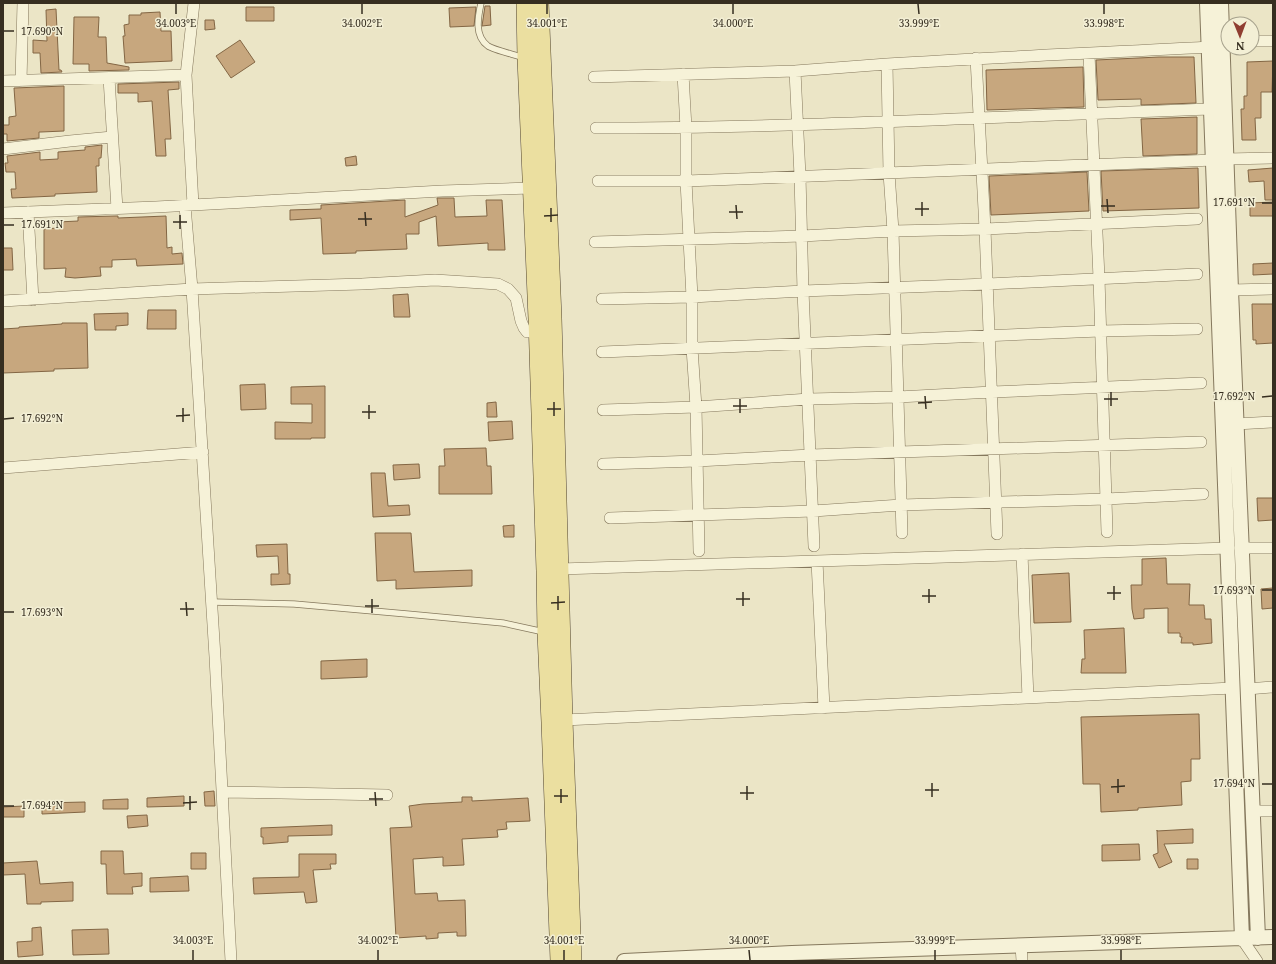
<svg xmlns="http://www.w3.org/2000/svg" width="1276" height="964" font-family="'Noto Serif',serif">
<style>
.building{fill:#c7a77e;stroke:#836644}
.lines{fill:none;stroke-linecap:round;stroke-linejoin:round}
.service-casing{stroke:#85785d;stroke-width:7}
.minor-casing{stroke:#85785d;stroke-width:12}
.tertiary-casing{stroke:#85785d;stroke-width:16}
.primary-casing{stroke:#534631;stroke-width:18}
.service{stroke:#f6f2d8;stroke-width:5.5}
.minor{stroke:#f6f2d8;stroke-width:11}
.tertiary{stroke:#f6f2d8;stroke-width:14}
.primary{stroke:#ebdfa0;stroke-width:17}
.ticks{fill:none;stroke:#362e20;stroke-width:1.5}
.ticks-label{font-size:10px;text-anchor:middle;fill:#362e20;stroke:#f3efd5;stroke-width:3;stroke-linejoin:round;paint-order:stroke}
</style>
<rect width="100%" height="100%" fill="#ebe5c6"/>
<path class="building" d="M485,6H490L491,25L482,26Z
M246,7H274V21H246Z
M476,7L474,26L450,27L449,8Z
M56,9L59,70H61L62,72L41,73L40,53H33V40L47,41L46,10Z
M160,12L161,31H171L172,61L125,63L123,36H125L124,25L129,24V15H141V13Z
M74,17H99L98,37H106L107,63L129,67V70L89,71V64H73Z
M205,20H214L215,29L205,30Z
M240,40L255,62L231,78L216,56Z
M1159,57H1194L1196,103L1141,105V99L1098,100L1096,60Z
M1273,61L1272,92H1261V118H1255L1256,140H1242L1241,109H1244V96H1247V62Z
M1083,67L1084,107L987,110L986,70Z
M179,82V89L168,90L171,139H165L166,156H156L152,101L138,102V93H118V84Z
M64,86V131L41,132H39V138L7,141V134H3V125H9V117L16,116L14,88Z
M1197,117V154L1143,156L1141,119Z
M102,145L101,158H99V166H96L97,192L55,194V196L12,198L11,189H16L15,172H6L5,163H8L7,156L40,152V160L58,159V152L85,150V147Z
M356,156L357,165L346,166L345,158Z
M1198,168L1199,208L1103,211L1101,171Z
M1273,168V200H1265L1264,181L1249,182L1248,170Z
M1087,172L1089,211L991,215L989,176Z
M437,198H454L455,217L487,216L486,200H502L505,250H488V243L438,246L436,216L419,222V234H406L407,249L356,251V253L323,254L321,218L290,220V210L321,209V205L405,200V217L438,205Z
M1273,202V216H1250V203Z
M115,216H118V218L166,216L167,248L172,247V254L182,253L183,264L137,266L136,259L112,260V267H100L101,276L75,278L65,277L66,268L44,269V229L58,228V222L78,221V217Z
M3,248H12L13,270H3Z
M1273,263V274L1253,275V264Z
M408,294L410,317H394L393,295Z
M1252,304H1273V343L1256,344V340H1253Z
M148,310H176V329H147Z
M128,313V325L116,326V330H95L94,314Z
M62,323H87L88,368L54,369V371L3,373V329L19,328V327L62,324Z
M265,384L266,409L241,410L240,385Z
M325,386V438H311V439H275V422L312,423V404H291V387Z
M496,402L497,417H487V403Z
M512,421L513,439L489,441L488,422Z
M486,448L487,466H491L492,494H439V466H445L444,449Z
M419,464L420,478L394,480L393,465Z
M371,473H385L388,506L409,505L410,515L373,517Z
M1257,498H1273V520L1258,521Z
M514,525V537H504L503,526Z
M375,533H411L414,572L472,570V586L396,589V580L377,581Z
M287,544L288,574H290V584L271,585V574H279L278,556L257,557L256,545Z
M1166,558L1167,584H1190L1189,605H1204L1205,619H1211L1212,643L1193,645V643H1181L1182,637H1180V633H1168V608L1144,609V618L1134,619L1132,609L1131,585H1142V559Z
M1069,573L1071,622L1034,623L1032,575Z
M1273,588V608L1262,609L1261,589Z
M1124,628L1126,673H1081L1082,659H1085L1084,630Z
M367,659V677L321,679V661Z
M1199,714L1200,759H1191V781L1181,782L1182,805L1138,808V810L1101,812L1100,784H1083L1081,717Z
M214,791L215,806H205L204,792Z
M184,796V806L147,807V798Z
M462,797H472V801L528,798L530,821L506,822L507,829L497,830L498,837L462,839L464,865L443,866V857L413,859L415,894L437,893L438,901L465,900L466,936H457V932L438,933V938L426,939V936L396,938L390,828L412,827L409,806L423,804L462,802Z
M128,799V809H103V800Z
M85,802V812L42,814V803Z
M24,806V817H3V807Z
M147,815L148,826L128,828L127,816Z
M332,825V835L288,836V842L263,844V837H261V828Z
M1193,829V843L1164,844L1172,862L1159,868L1153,855L1158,853L1157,830V831Z
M1139,844L1140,860L1102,861V845Z
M101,851H123L124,874L142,873V886L132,887L133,894H107L106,864H101Z
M191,853H206V869H191Z
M299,854H336V864H330L331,869L313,870L317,902L306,903L304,892L254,894L253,878L299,877Z
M1187,859H1198V869H1187Z
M37,861L40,884L73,882V901L41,902V904H27L25,874L3,875V863Z
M188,876L189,891L150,892V878Z
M41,927L43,955L18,957L17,942L32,941V928Z
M108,929L109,954L73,955L72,930Z"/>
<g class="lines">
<g class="service-casing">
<path id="service" d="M481,3C478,17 474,36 488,46C494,50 516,55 524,58
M212,602L294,604L407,614L503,623L544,632"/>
</g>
<g class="minor-casing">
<path id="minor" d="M1252,41H1273
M1089,54L1099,278L1107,532
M976,58L985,229L997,534
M795,71L800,176L803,291L814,546
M683,74L686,128V181L692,297V348L696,407L699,551
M594,77L795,71L887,64
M109,78L117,209
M3,81L186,75
M21,81L23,3
M596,128C802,128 1007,116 1212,109
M3,149L70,141L112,137
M1226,159L1273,158
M598,181H686L1214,160
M193,205L186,75L194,3
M185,206L192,289L215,657L231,961
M28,212L33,300
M3,213L156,207L442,191L531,188
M595,242L802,236L893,231L985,229L1197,219
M1231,290L1273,289
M602,299L692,297L803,291L988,284L1197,274
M3,301L192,289L362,284L435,280L498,284L508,289L516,298L521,321L524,328L527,332L544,331
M602,352L1100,331L1197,329
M603,410L696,407L809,399L898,397L992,392L1201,383
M1236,424L1273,422
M603,464L697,461L811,455L1201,442
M3,468L203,452
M610,518L813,511L901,505L1106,499L1203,494
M902,533L893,231L889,173L887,64C994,57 1102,53 1209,47
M1242,548H1273
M1022,554L1028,698
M817,561L824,708
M560,569L1229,548
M1247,689L1273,687
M564,720L1233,688
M222,792L387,795
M1253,811H1273
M1242,939L1257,961
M1021,945L1022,961"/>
</g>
<g class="tertiary-casing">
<path id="tertiary" d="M1207,3L1242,939
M1221,3L1231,290L1258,938
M624,961L792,953L1273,937"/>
</g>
<g class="primary-casing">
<path id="primary" d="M525,3L526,58L537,319L545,571L546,633L550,722L559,961
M540,3L553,318L564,720L573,961"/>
</g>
<use href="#service" class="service"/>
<use href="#minor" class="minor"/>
<use href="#tertiary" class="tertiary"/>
<use href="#primary" class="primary"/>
</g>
<path class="ticks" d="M176,4V14M362,4V14M547,4V14M733,4V14M918,4L919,14M1104,4V14M4,31H14M1107,199L1108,213M922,202V216M1262,203H1272M736,205L737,219M1101,206H1115M551,208V222M915,209H929M365,212L366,226M729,212H743M180,215V229M544,216L558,215M358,219H372M173,222H187M4,225H14M1111,392V406M925,396L926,409M1262,397L1272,396M740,399V413M1104,399H1118M554,402V416M918,403L932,402M369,405V419M733,406H747M183,408V422M547,409H561M362,412H376M176,416L190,415M4,419L14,418M1114,586V600M929,589V603M1262,590H1272M743,592V606M1107,593H1121M558,596V610M922,596H936M372,599V613M736,599H750M186,602L187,616M551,603L565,602M365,606H379M180,609H194M4,612H14M1118,779V793M932,783V797M1262,784H1272M747,786V800M1111,787L1125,786M561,789V803M925,790H939M375,792L376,806M740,793H754M190,796V810M554,796H568M369,799H383M183,803L197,802M4,806H14M193,950V960M378,950V960M564,950V960M749,950L750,960M935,950V960M1121,950V960"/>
<g class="ticks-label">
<text x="176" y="27">34.003°E</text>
<text x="362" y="27">34.002°E</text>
<text x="547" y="27">34.001°E</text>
<text x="733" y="27">34.000°E</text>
<text x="919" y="27">33.999°E</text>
<text x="1104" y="27">33.998°E</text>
<text x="42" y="35">17.690°N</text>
<text x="1234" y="206">17.691°N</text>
<text x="42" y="228">17.691°N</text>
<text x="1234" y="400">17.692°N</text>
<text x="42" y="422">17.692°N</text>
<text x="1234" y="594">17.693°N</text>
<text x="42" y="616">17.693°N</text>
<text x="1234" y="787">17.694°N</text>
<text x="42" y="809">17.694°N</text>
<text x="193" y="944">34.003°E</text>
<text x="378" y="944">34.002°E</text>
<text x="564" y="944">34.001°E</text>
<text x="749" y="944">34.000°E</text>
<text x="935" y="944">33.999°E</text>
<text x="1121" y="944">33.998°E</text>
</g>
<rect width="1276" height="964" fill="none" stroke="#362e20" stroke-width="8"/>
<g transform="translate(1240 36) rotate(179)"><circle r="19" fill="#f3efd5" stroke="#a7a28d"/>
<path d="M0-3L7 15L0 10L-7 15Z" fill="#903e31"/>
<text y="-6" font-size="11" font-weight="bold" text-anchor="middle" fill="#362e20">N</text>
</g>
</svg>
